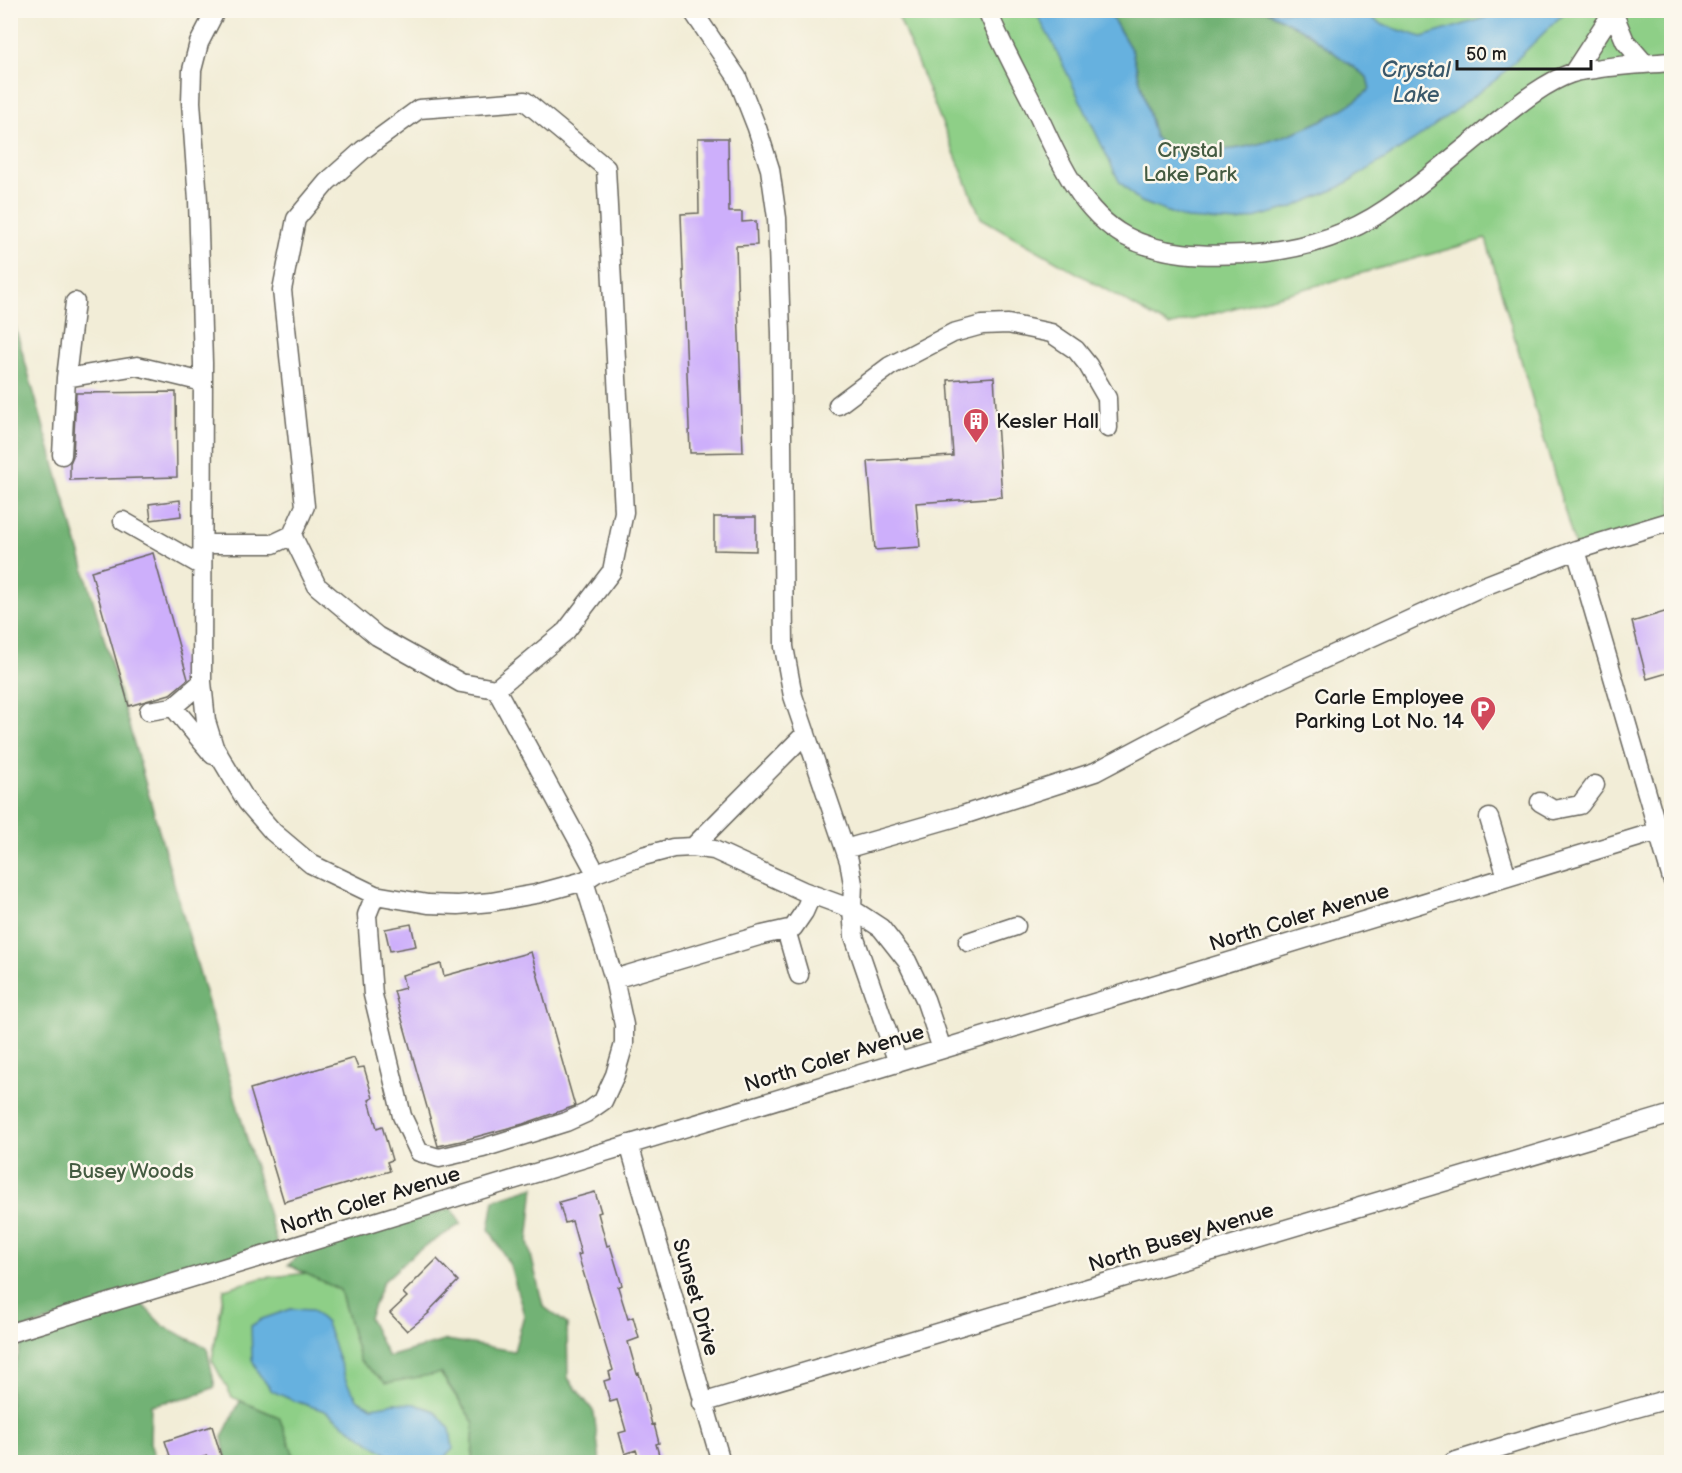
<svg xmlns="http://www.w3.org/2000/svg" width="1682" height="1473" font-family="'Balsamiq Sans',sans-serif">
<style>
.green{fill:#8ecf87;stroke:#557652;stroke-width:1.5}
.forest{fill:#72b274;stroke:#476748;stroke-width:1.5}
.water{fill:#66b1df;stroke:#41667e;stroke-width:1.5}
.building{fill:#cdaffb}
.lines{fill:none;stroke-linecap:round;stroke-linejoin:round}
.minor-casing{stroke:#67655d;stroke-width:21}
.minor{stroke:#fff;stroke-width:18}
.labels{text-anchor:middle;stroke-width:5;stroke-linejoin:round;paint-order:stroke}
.park-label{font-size:21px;fill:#445b41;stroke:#fbf7ec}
.poi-label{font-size:21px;fill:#1c1c1c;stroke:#fbf7ec;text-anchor:start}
.street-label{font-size:21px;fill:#1c1c1c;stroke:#fbf7ec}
.water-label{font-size:22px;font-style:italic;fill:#3a586a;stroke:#fbf7ec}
</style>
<rect width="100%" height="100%" fill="#fbf7ec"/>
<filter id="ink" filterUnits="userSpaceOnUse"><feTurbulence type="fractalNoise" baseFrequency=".0167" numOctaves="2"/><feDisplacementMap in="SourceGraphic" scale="12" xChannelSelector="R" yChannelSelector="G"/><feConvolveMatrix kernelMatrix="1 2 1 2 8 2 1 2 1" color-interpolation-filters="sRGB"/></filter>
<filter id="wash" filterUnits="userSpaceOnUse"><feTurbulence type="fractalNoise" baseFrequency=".008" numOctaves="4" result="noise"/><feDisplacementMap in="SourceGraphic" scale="24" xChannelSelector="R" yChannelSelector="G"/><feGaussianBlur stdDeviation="1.35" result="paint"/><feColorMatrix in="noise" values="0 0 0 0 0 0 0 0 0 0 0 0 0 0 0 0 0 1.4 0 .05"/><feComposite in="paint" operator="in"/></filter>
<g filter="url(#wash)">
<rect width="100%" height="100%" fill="#f2edd7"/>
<path class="green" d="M896,11H1671V519L1576,550L1486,239L1169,326L981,218Z
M308,1273L340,1290L360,1361L440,1373L474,1423L472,1462H294V1456L279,1417L232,1397L212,1360L224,1289L262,1278Z"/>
<path class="forest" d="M1108,11H1267L1306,32L1367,77L1370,89C1342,115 1288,138 1250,146C1226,152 1196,151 1171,153L1155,137L1132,51Z
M10,309L279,1251L10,1333Z
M534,1187L528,1242L543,1306L567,1324L568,1378L594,1412L600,1462H472L474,1423L441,1373L386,1383L360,1361L340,1290L288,1265L304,1252L452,1208L461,1224L416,1252L383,1282L369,1318L388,1357L447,1340L514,1351L524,1315L510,1265L489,1229L494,1200Z
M141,1303L163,1326L207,1348L215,1387L193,1396L151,1405L150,1443L156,1462H10V1369L14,1367L25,1334Z
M240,1401L279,1417L294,1456V1462H226L222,1437Z"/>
<path class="water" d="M1035,11H1108L1132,51L1155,137L1171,153C1196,151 1226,152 1250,146C1287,138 1342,115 1370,89L1367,77L1306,32L1267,11H1360L1383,25L1422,37L1485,18L1490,11H1566L1498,78L1415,140L1340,187L1291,208L1239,222L1186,219L1139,201L1119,181L1053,44Z
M291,1309L312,1310L326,1323L347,1383L358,1400L372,1407L395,1403L415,1404L435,1411L450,1429L453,1449L440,1462H398L325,1411L292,1400L272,1391L259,1374L252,1359L251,1326L262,1319Z"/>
<g id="blocks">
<path class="building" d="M698,138H728L729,212H742V222L756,221L757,245L736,246L743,452L690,453L681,214L699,213Z
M994,377L1002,497L916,503L920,547L875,550L868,461L953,456L948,380Z
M176,392L177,477L70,480V463L73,456L76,393Z
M180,500L181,516L151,520L149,504Z
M714,517H756V551L714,550Z
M153,553L188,679L170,694L129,706L91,571Z
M1671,610V672L1647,679L1632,622Z
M411,924L416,946L390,951L385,929Z
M531,952L575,1106L523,1124L461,1141L438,1146L394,991L405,988L402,975L441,964L444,976Z
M354,1058L358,1068L364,1067L373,1098L369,1100L377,1128L382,1126L392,1160L387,1162L390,1171L284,1202L250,1089Z
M595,1192L601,1212L598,1213L607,1246L610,1245L622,1285L618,1287L628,1319L633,1317L639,1338L628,1342L637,1374L639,1373L652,1425L654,1424L659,1443L656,1444L661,1462H640L636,1450L625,1454L619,1433L626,1431L617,1400L610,1402L604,1381L611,1379L609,1372L613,1370L578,1255L581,1254L572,1221L565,1223L559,1202Z
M437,1259L458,1281L428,1312L429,1313L407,1331L390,1313L407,1297L403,1293Z
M212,1426L223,1462H209L207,1456L188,1462H172L165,1441Z"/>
</g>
</g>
<g filter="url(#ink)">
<use href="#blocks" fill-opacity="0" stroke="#67655d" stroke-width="1.5"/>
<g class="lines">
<g class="minor-casing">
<path id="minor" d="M216,10L199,43L192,70L191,102L198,200L203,363L202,682L206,721L214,747L247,802L273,832L311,864L375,895L428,904L458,905L491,902L536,894L584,881L596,873L643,856L673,848L693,847L714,850L803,891L852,909L853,884L849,861L793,696L784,647L781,333L777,218L770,169L757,128L737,77L692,10
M987,10C1000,41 1016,71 1031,100C1054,148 1076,209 1125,236C1161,256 1205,256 1245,254C1295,251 1345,237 1386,209C1426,182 1462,149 1500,119C1521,102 1546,82 1572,73C1579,70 1588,70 1595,69C1620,65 1646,64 1672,62
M1613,12L1625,41L1645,64
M1573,73L1614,10
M66,378L75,302
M838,405L890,366L953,333L982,325L1008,324L1051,333L1076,350L1088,365L1107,398L1108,428
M62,455L66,378L137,366L203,382
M123,521L202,566
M203,544H273L292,535L305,506L282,290L296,219L327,182L363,150L419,109L525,101L606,168L624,512L612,571L566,631L496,689L461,683L377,636L317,586L292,535
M1576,550L1672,879
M496,689L596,873
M173,707L202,682
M149,711L173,707L213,755
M1540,802L1554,810L1580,805L1595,785
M1489,818L1507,877
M693,847L806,733
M845,849L963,815L1095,772L1210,711L1479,588L1576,550L1672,521
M584,881L614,979L762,935L793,928L804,912L812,894
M375,895L367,915L373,995L402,1116L419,1152L439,1158L483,1148L566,1122L586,1113L603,1101L615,1075L624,1044V1025L614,979
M852,909L881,928L907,961L925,999L942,1049
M852,909L854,936L898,1063
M786,930L799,975
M968,942L1016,926
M629,1144L721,1462
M10,1333L1672,827
M702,1403L1672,1114
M1453,1462L1557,1430L1672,1398"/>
</g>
<use href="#minor" class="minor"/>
</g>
</g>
<defs>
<g id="building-pin" transform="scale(1.35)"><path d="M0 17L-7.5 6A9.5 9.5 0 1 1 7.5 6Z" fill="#d1495b" stroke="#fbf7ec"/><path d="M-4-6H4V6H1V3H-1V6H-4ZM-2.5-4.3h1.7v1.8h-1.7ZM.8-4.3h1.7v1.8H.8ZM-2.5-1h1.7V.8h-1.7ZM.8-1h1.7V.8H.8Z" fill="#fff"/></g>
<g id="parking-pin" transform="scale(1.35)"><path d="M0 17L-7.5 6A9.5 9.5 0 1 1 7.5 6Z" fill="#d1495b" stroke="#fbf7ec"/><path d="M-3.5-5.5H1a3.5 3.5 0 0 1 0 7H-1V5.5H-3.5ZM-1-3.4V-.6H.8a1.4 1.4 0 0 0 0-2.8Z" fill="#fff"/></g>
</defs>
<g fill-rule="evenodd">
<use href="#building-pin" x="976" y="421"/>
<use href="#parking-pin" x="1483" y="709"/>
</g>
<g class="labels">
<g class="park-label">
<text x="1190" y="157">Crystal<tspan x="1190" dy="24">Lake Park</tspan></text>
<text x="131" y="1178">Busey Woods</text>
</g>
<g class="poi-label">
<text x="996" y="428">Kesler Hall</text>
<text x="1464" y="704" text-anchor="end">Carle Employee<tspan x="1464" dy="24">Parking Lot No. 14</tspan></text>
</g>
<g class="street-label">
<text transform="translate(1299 917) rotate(-17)" y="7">North Coler Avenue</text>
<text transform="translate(834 1058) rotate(-17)" y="7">North Coler Avenue</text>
<text transform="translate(370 1200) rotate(-17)" y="7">North Coler Avenue</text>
<text transform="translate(1181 1237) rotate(-17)" y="7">North Busey Avenue</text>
<text transform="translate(696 1297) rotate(74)" y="7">Sunset Drive</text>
</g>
<g class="water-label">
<text x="1416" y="77">Crystal<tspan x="1416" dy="25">Lake</tspan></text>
</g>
</g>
<rect width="1682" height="1473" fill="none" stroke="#fbf7ec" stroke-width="36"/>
<path d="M1457 60v9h134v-9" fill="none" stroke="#1c1c1c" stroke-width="3"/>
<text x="1466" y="60" font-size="18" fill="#1c1c1c" stroke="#fbf7ec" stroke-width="4.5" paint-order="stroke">50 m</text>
</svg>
